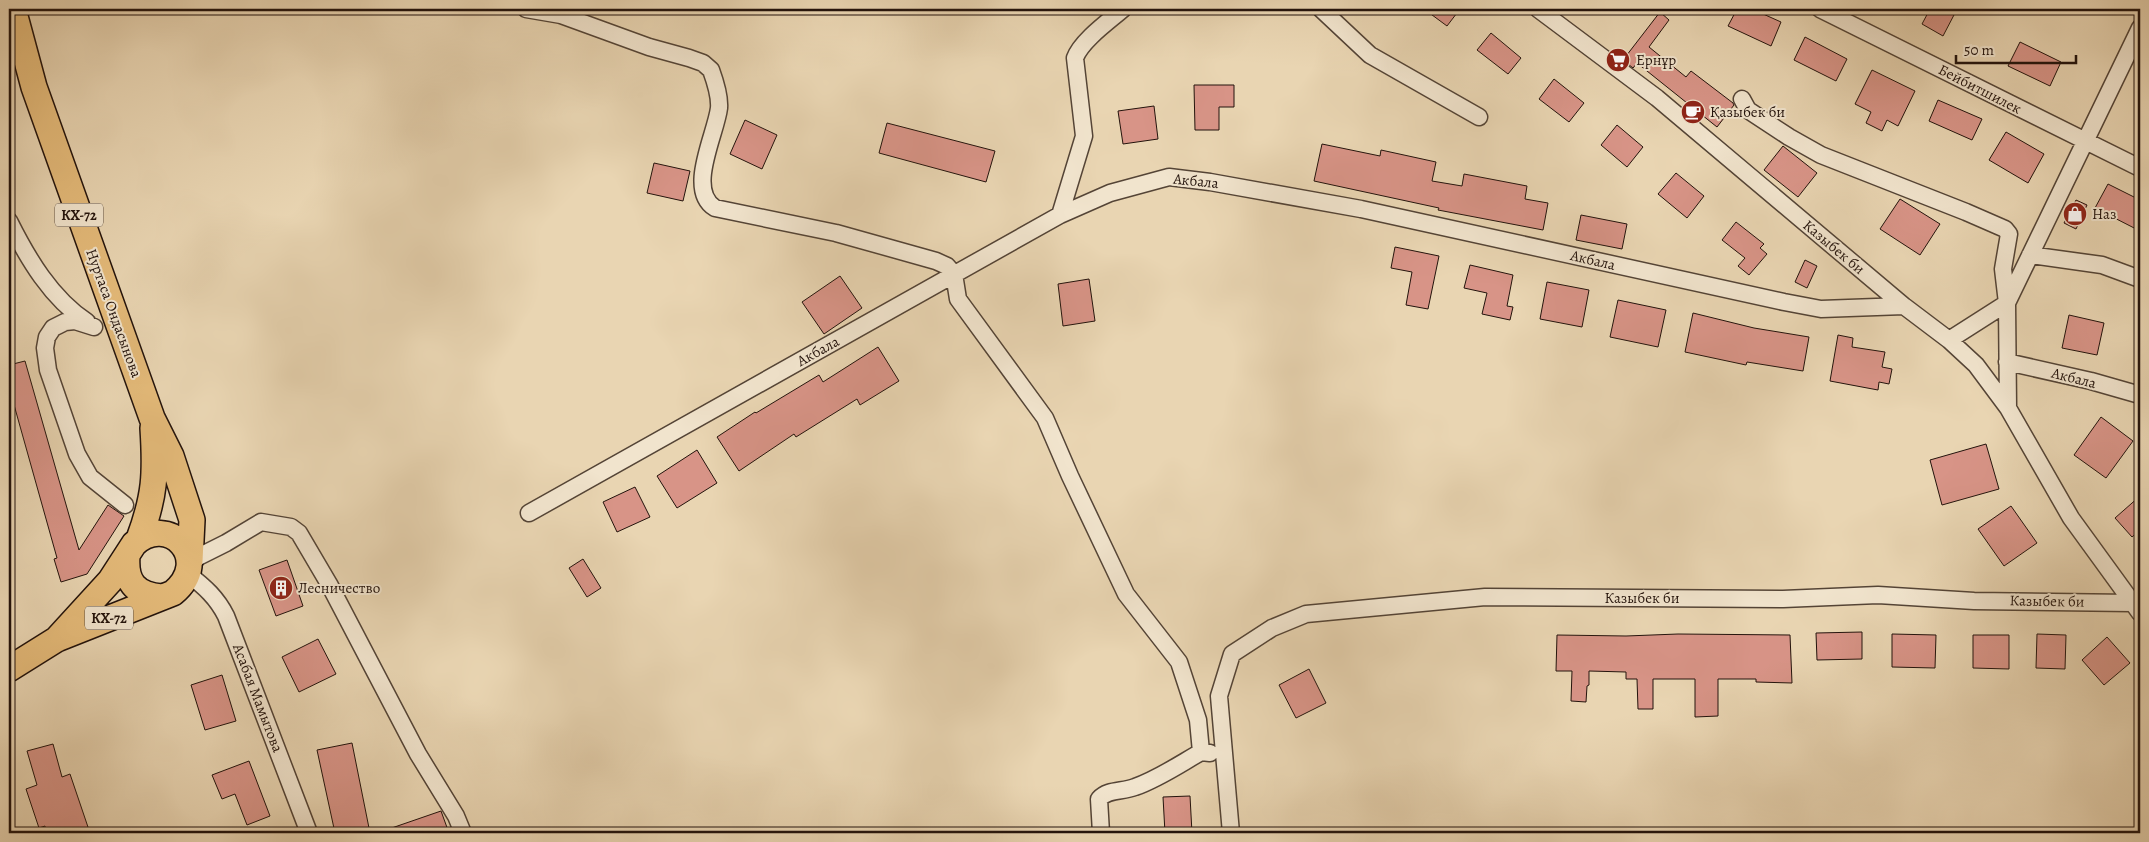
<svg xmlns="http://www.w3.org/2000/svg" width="2149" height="842" font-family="Alegreya,serif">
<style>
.building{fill:#d89487;stroke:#23130c}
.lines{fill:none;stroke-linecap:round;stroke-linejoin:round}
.minor-casing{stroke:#544436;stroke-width:19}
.primary-casing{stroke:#23130c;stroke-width:28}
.minor{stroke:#f1e4cd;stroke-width:16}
.primary{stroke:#e4ba79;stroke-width:25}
.labels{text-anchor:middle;stroke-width:4;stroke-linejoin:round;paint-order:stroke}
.shield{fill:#f1e4cd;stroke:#615246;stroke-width:1}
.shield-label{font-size:14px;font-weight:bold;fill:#23130c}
.poi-label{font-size:15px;fill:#23130c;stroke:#f1e4cd;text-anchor:start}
.street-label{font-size:15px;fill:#23130c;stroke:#f1e4cd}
</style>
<rect width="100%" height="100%" fill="#e9d5b2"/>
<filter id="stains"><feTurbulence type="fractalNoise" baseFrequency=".004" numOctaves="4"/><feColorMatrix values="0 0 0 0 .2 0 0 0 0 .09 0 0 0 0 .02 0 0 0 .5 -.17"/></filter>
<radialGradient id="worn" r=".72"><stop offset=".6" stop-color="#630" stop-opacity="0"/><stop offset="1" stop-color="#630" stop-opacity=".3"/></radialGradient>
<path class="building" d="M1424,9H1460L1447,26Z
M1737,9H1752L1781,22L1771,46L1728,26Z
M1930,9H1948L1955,13L1943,36L1922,24Z
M1660,12L1669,20L1649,47L1686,77L1691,71L1733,103L1734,105L1717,127L1637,63L1633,68L1623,60Z
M1491,33L1521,58L1508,74L1477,50Z
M1805,37L1847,59L1836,81L1794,60Z
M2020,42L2061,62L2050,86L2008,66Z
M1872,70L1915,91L1898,126L1887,120L1882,131L1866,123L1871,112L1855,104Z
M1554,79L1584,103L1569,122L1539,99Z
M1194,85H1234V107H1219V130H1195Z
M1938,100L1982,119L1972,140L1929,121Z
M1154,106L1158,139L1123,144L1118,111Z
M745,120L777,135L762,169L730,154Z
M887,123L995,151L986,182L879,153Z
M1617,125L1643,147L1627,167L1601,145Z
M2006,132L2044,154L2028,183L1989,160Z
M1322,144L1380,156L1381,150L1436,162L1432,181L1462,186L1464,174L1527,186L1525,199L1548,203L1543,230L1438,210L1439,208L1314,181Z
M1783,146L1817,173L1798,197L1764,170Z
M654,163L690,171L683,201L647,193Z
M1676,173L1704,196L1687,218L1658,194Z
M2108,184L2140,200V231L2095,208Z
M1900,199L1940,224L1920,255L1880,229Z
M2076,200L2087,205L2076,229L2064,223Z
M1581,215L1627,224L1622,249L1576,240Z
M1736,222L1764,244L1760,248L1767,254L1749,275L1738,266L1745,258L1722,240Z
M1395,247L1439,256L1428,309L1406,305L1412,272L1391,268Z
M1805,260L1817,266L1807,288L1795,282Z
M1470,265L1513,275L1507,306L1513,307L1510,320L1482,314L1487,293L1464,288Z
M840,276L862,308L824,334L802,302Z
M1089,279L1095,321L1063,326L1058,284Z
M1547,282L1589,290L1582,327L1540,319Z
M1618,300L1666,310L1658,347L1610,337Z
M1693,313L1754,328L1809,337L1803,371L1747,362L1746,365L1685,352Z
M2069,315L2104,323L2097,355L2062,348Z
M1838,335L1853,338L1852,347L1885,352L1882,367L1892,369L1889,384L1879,382L1878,390L1830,381Z
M878,347L899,381L860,405L857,399L796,437L794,434L739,471L717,437L755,412L756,413L819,375L823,382Z
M25,361L79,550L108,505L124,516L87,574L61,582L54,559L57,558L9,387V365Z
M2101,417L2133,441L2106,478L2074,455Z
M1986,444L1999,489L1942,505L1930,460Z
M697,450L717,483L677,508L657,476Z
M635,487L650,517L617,532L603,502Z
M2140,496V530L2132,537L2115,518Z
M2011,506L2037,543L2004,566L1978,529Z
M583,559L601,588L587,597L569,568Z
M287,560L303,606L276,616L259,570Z
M1862,632V659L1817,660L1816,633Z
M1678,634L1790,635L1792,683L1756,682V679H1718V716L1695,717V679H1653V709H1638L1637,679H1626V672L1589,671V685L1587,686L1586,702L1571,701L1572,671H1556L1557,635L1626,636Z
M1892,634L1936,635L1935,668L1892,667Z
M2037,634L2066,635L2065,669L2036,668Z
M1973,635H2009V669L1973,668Z
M2107,637L2130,663L2104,685L2082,660Z
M318,639L336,674L299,692L282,657Z
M1309,669L1326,703L1296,718L1279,685Z
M222,675L236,721L205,730L191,685Z
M352,743L370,833H335L317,750Z
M53,744L62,777L70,774L90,833H46L45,826L39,828L26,789L37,785L27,751Z
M249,761L270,816L247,825L235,794L222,799L212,775Z
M1190,796L1192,833H1165L1163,797Z
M441,811L449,833H383V831Z"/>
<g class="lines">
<g class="minor-casing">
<path id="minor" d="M526,9L561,15L649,47L689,58L703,63L711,70C715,81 720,96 719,108C716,134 686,190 715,208L836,233L936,261L947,266L954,274L958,299L1045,418L1070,476L1126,594L1179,662L1198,720L1201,752
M1321,9L1370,55L1479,117
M1538,9L1657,98L1904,306L1949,340L1976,365L2008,408L2071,518L2140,613
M1820,9L2140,168
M1742,99L1748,110L1789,137L1821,155L1966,212L2005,229L2009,234L2003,269L2007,303L2008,408
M1060,215L1084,136L1075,58C1081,41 1109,21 1123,9
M9,221C28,259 51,298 87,322
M2030,255L2102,265L2140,279
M2007,303L2140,28
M94,327L75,321L65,322L53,328L47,337L45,348L48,370L77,454L90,477L125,505
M1949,340L2007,303
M2007,362L2091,381L2140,395
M529,513L1060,215L1110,193L1169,177L1210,182L1361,209L1784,302L1821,309L1904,306
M190,561L226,543L261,522L291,527L299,533L329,584L418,754L456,816L463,833
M188,574C205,587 217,598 226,616L309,833
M1101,833L1099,799C1108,789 1122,792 1135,787C1158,779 1180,764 1201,752L1210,753
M1231,833L1219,696L1232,654L1272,628L1306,614L1485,597L1783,599L1878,595L1974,601L2132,603"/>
</g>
<g class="primary-casing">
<path id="primary" d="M13,9L34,87L152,418L171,456L192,520L190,561
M139,539C155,496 156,474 153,428
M127,556C125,582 135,594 161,597
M9,669L57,639L173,593C214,559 168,512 134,544L110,581L57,639"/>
</g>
<use href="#minor" class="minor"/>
<use href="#primary" class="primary"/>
</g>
<defs>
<g id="supermarket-disc" transform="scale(1.25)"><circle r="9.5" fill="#8f2418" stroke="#f1e4cd"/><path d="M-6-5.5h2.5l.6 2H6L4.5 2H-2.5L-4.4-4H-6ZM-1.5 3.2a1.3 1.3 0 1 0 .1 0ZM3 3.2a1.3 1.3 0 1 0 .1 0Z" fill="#fff"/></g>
<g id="cafe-disc" transform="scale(1.25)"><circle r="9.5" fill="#8f2418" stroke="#f1e4cd"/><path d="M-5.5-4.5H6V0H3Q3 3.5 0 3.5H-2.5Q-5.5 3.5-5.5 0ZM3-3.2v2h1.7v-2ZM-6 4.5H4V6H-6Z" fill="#fff"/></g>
<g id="shop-disc" transform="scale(1.25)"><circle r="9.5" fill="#8f2418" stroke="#f1e4cd"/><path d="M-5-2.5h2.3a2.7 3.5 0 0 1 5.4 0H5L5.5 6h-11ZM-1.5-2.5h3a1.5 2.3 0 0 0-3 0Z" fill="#fff"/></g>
<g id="building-disc" transform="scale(1.25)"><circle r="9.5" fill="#8f2418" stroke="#f1e4cd"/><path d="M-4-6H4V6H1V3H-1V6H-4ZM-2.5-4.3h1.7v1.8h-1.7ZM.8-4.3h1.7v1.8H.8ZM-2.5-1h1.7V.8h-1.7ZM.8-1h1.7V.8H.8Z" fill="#fff"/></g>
</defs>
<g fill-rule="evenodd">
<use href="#supermarket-disc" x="1618" y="60"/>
<use href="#cafe-disc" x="1693" y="112"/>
<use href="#shop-disc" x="2075" y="214"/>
<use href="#building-disc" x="281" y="588"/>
</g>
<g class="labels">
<g class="shield">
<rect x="55" y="203.5" width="48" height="23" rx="4"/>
<rect x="85" y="606.5" width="48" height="23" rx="4"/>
</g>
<g class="shield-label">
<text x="79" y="220">КХ-72</text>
<text x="109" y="623">КХ-72</text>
</g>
<g class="poi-label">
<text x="1636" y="65">Ернұр</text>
<text x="1710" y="117">Қазыбек би</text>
<text x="2092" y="219">Наз</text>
<text x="298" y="593">Лесничество</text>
</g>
<g class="street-label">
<text transform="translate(1980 89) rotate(27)" y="5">Бейбитшилек</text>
<text transform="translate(1196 181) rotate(6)" y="5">Акбала</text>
<text transform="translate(1834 247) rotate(40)" y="5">Казыбек би</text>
<text transform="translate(1593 260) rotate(13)" y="5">Акбала</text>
<text transform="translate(114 313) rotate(70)" y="5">Нуртаса Ондасынова</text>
<text transform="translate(818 351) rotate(-29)" y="5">Акбала</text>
<text transform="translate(2074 378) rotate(14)" y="5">Акбала</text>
<text x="1642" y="603">Казыбек би</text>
<text transform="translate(2047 601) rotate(1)" y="5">Казыбек би</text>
<text transform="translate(258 698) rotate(69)" y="5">Асабая Мамытова</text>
</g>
</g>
<rect width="2149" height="842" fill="none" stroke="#e9d5b2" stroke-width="30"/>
<rect x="10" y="10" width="2129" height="822" fill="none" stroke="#23130c" stroke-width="2.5"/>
<rect x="15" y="15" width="2119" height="812" fill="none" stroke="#23130c"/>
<path d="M1956 55v8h120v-8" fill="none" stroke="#23130c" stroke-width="2.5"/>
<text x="1964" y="55" font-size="15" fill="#23130c" stroke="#f1e4cd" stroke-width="4" paint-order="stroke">50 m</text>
<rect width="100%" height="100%" filter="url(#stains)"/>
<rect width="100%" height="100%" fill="url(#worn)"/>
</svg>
